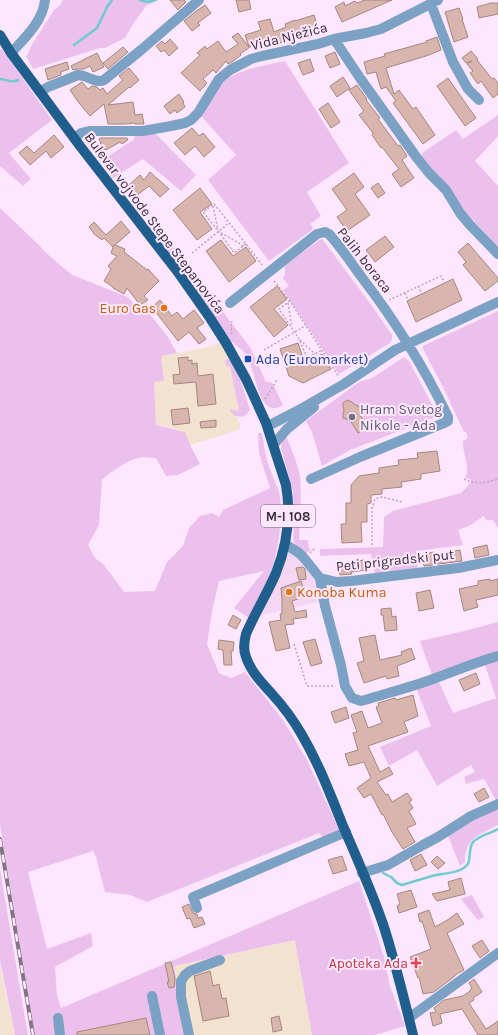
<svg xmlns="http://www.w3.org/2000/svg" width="498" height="1035" font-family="Karla,sans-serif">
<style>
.built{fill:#f5d7f5}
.industrial{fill:#f4e2d1}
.green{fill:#ecc0ec}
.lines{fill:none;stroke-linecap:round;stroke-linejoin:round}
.stream{stroke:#71cad0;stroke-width:2.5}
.building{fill:#d8b6ae;stroke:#a6867f}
.path{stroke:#baa7ba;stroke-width:1.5;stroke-dasharray:2 2;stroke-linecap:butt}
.minor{stroke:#7ba1c4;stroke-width:10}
.major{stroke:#205e8d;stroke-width:10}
.rail-casing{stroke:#837483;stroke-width:4}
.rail{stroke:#fee6fe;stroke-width:2.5;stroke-dasharray:8;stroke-linecap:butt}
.food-dot{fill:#e8710a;stroke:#fee6fe;stroke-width:1.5}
.transit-dot{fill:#1a4fb4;stroke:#fee6fe;stroke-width:1.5}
.worship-dot{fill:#6b7280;stroke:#fee6fe;stroke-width:1.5}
.health-dot{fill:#e0444e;stroke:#fee6fe;stroke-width:1.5}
.labels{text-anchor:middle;stroke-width:4;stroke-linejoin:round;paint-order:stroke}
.shield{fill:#fee6fe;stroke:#736673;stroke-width:1}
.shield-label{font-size:13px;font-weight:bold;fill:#382f38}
.street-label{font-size:14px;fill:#382f38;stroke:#fee6fe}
.food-label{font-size:14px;fill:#c56008;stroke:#fee6fe;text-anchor:end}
.transit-label{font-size:14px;fill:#164399;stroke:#fee6fe;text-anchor:start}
.worship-label{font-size:14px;fill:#5b616d;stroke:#fee6fe;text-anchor:start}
.health-label{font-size:14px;fill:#be3a42;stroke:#fee6fe;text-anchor:end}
</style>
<rect width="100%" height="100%" fill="#fee6fe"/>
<path class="built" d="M288,549L315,577L322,601L258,616Z"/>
<path class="industrial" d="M220,342L231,362L230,366L239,411L230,409L235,416L238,418L241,429L190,445L185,432L166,426L156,425L154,382L164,380L160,356L206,348Z
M296,940L312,1035H186L174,966Z
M0,960L3,981L15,1035H0Z"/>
<path class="green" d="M63,0H159L147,5L133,24L125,38L105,48H100L33,69L26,56L28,54L31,46L54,10L60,5Z
M2,49L52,120L9,153L31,179L23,186L0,166V50Z
M285,61L349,163L307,192L321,216L310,224L313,227L312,230L269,261L208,180L236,155L202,117L219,85C236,69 263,66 285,61Z
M498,115V136L475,161L498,186V247L463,209L421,158L422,153L456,130L463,139Z
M154,132L196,175L181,191L143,159L113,178L101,161L133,140L137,133Z
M0,208L40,246L45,252L72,275L128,297L140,311L144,307L168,337L177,353L161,356L164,381L154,382L156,425L185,432L190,445L200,464L178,475L166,476L156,458C152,458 148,457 144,457C130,458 112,471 102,480L99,525L88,545L95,558L104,565L124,592L155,591L167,562L183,546L189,528L200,516L212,513L219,517L223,510L270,488L259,453L258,433H262C264,444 265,456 269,466C272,477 279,486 280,498C284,525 275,566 264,591C260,600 254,609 249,618L234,608L264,571L219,581L212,612L207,644L219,673L231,678L245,672L283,720L307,760L341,834L326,841L319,833L147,902L130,895L105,892L96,857L93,851L28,872L47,949L91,933L93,946L55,967L57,995L61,1008L359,881L384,957L390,986L405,1026L375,1035H312L295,940L174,966L186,1035H35L0,824Z
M160,230L250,347L266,382H270L273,384L283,405C259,420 257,376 249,362L251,360L248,354L246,355L242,350L231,341L212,312L156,236L157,232Z
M321,239L323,240L372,306L392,335V339L390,343L339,374L283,290L289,286L283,278L285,275V265Z
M498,311V528L493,520H486L484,516L469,526L458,530L463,545L416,551L418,572L375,576L371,554L320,556V549L383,547L384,517L393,511L461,493L467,487L471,481L470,479L465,478C471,467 462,453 463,441L468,438L466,432H464L443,387L423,349V346L425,345Z
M404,357L408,360L410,363L436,412V417L350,450L322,466L312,432L306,421L359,382L372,378Z
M227,359L232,362L240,379L250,410L246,415L242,417L235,416L231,412L230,409L239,411L230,366H226L225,360Z
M285,437L287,438C292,451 298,464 300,477C302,498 300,519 299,540H308L309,549H312L305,554L296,546L293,540L294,526L293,491L281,448L282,441Z
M498,622V651L432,675L420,641L464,631Z
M498,661V801L497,802L484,779L466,784L464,777L475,772L471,765L437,786L417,750L389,766L380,747L431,726L416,688L438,680L453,713L496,698L485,665Z
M498,806V825C480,834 464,839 465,862L460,866L448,836L468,821Z
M0,869L24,1012L28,1035H15L0,960Z
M472,895L484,917L478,920L461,899Z"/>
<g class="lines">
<path class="stream" d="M140,0L148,2L155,0
M74,45L97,28L107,7L112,0
M0,79C7,79 12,84 18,80
M383,873L391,877L397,883L402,885C412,882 422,879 432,876C443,873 459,874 467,865C471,862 468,849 473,842C478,836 491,833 498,829"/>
</g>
<path class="building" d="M170,0H184L186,2L178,10Z
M236,0H249L251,9L239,12Z
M365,0H392L342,22L335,7L344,2L345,6L355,1L357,3Z
M491,3H498V14L479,18L477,7Z
M205,5L211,13L198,23L200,25L192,31L184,21L195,12Z
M459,8L463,19H462L468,37L454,42L445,12Z
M314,15L319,31L308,35L307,32L289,38L290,40L263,48L260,40L240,54L241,55L232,62L228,64L226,61L216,73L213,70L203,79L207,83L200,91L181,73L200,55L197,53L205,46L207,49L218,41L226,52L238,44L232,37L238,33L249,47L245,35L261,30L258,22L270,19L274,32L286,27L285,24L295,20V21Z
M437,37L441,50L426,56L386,68L394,94L399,90L413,109L416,107L435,135L423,144L393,103L396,101L386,87L381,89L376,72L367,74L364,62L385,56L384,54L427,42L426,41Z
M170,39L178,48L169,56L164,50L161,52L156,46L162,41L165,44Z
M123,47L128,52L108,69L103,63Z
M471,51L478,59L477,60L492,79L494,78L498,83V94L493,98L481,81L478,84L470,73L473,71L467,64L472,61L466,63L462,58Z
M335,52L340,64L330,68L325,56Z
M97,53L104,67L93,72L90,66L84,69H78L73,70L71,66Z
M310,59L314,71L303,75L298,63Z
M67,62L69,69L61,72V75L48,80L45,69Z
M129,68L139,80L130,88L129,87L108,105L133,102L135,115L142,114L144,124H135V123L125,124H108L104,104L90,116L79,103L70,90L82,82L83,83L88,89L92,86L97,87L100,90L103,88L107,94L123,80L119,76Z
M343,77L350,88L337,97L330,86Z
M448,78L476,118L465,126L437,86Z
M357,85L367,99L366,100L380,118L378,119L398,146L400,145L407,156L402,160L414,178L401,187L392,174L399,169L382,147L381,148L372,135L373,133L359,115L364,111L349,90Z
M179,94L184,102L183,103L185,107L177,113L175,110L170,114L164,106Z
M328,103L340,122L331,128L319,109Z
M192,128L199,136L203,133L215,147L204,157L195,146L185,155L174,143Z
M54,135L64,147L51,158L46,151L30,165L19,153L27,146L34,153Z
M101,138H127L128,140L122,144L120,142L106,150L105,149L98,153L94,147L101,143L99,139Z
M150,172L169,189L160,197L149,186L136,196L128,186L140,175L144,180Z
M354,173L364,187L355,194L370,215L347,231L337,217L347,210L332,189Z
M378,183L385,193L378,198L371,188Z
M200,188L212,204L200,212L212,229L197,240L173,210Z
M121,221L130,232L115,245L125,249L124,252L147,270L148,269L159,281L144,296L148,300L140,305L127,288L124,294L113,288V287L104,281L111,269L108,266L117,256L111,253L114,245L113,247L104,238L102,240L93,233H94L89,227L94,222L106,235Z
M385,236L394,247L375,262L366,250Z
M221,240L233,256L246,247L256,261L229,282L206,251Z
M468,243L498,278V281L485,291L463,265L466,262L458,252Z
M453,279L462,300L416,322L407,301Z
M277,286L287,299L274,309L288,325L274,337L250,307Z
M160,300L172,316L177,312L183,319L194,310L204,323L197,328L206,339L199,344L189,332L178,341L152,307Z
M298,343L305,364L322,354L331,369L303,383L289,376L280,349Z
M188,357V361L192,360V364L197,363L198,376L213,374L216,404L198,406L196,382L174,384L173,375L180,374L178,358Z
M347,400L352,402L354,404L360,407L361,410L359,414L368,427L358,433L350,420L343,418V415L344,410L343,407V403Z
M188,408L190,423L173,425L171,410Z
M216,420V427L201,428L200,422Z
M437,451L440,471L421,474V479L401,482L402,487L382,489V494L371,495V503L367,504V522H361L362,542L342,543L341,524H346V503H351V485L359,476L379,473V468L399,465L398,460L418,458L417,453Z
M487,545L489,555L475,558L473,548Z
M460,550L462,561L424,566L421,555L434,552V555Z
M364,560L366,570L351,572L352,574L340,575L338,564Z
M303,567L305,569L306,579L299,580L296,568Z
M490,579V581L498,579V595L476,600L478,607L464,611L459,589L478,585V581Z
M301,581L306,596L292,601L295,612L306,610L307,617L293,619L294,624L285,625L290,648L276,651L269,622L281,620L280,614H282V600L281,588Z
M430,590L434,608L419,611L416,593Z
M391,608L392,617L396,616L397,630L385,631L383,615H381V609Z
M233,615L241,620L236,629L228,625Z
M375,635L380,660L402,655L401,652L411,648L415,659L397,666L399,676L387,679L386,676L364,683L357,663L364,661L359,638Z
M315,639L322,663L311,666L303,642Z
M219,640L234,642L233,651H231L232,665H224L223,650L218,649Z
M476,673L480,684L464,691L459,680Z
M413,695L418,716L404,722L408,732L368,746L380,772L389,767L393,774L377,782L386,795L388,794L392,802L407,793L412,800L409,802L413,808L409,811L416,824L407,828L415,842L403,849L392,832L383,814L382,815L371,794L364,798L357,788L371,778L364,762L349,766L345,754L358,750L353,733L357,732L351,715L362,711L368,728L382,723L376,707L379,706L378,703L395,698L396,700Z
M346,707L349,718L335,723L331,712Z
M484,788L489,797L479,802L474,794Z
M421,854L427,865L415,871L410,860Z
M342,856L347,870L333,874L328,860Z
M437,856L445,863L438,869L431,862Z
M461,878L465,894L437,901L432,894L450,890L448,882Z
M411,890L417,907L399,913L397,906L400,904L397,894Z
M189,904L193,913L197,914L198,918L202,917L205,924L194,928L190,918L187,919L182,907Z
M429,910L435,927L449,919L457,913L464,924L447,933L464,970L455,975V976L434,992L423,994L419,977L418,978L410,957L431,949L422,921L420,922L418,914Z
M482,940L489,951L480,958L472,946Z
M171,962L175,979L174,987L169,988L167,982H169L165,963Z
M210,971L213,986L219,984L222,999L226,998L229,1016L203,1021L194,976Z
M474,979L482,992L473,998L474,1000L469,1003L486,1029L498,1021V1035H478L462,1009L440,1014L442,1023L433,1026L430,1013L436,1012L434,1008L444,1000L463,996L470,991V990L472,988L469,983Z
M279,1016L282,1030L273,1032L271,1018Z
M146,1018L150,1035H77V1032Z"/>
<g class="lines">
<path class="path" d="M213,206L218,230
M221,233L244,246
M246,244L234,253L220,233L203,212L214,204C231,225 247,245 263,266
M192,253L229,223
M274,281L290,301L339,377
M418,286L422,294
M405,293L408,300
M389,300L441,276L445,283
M290,301L279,309L299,339L307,358L322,350
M288,303L292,327
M231,334L232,332L231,327L232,321
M300,340L315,354
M264,350L295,332L306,325
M265,399L277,380
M464,479C475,485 486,483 498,479
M372,545V509L375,499L382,497L402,502
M310,553L316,547
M294,644L307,686H335"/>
<path class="minor" d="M431,4L453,62L468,89L479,100
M334,39L360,78L417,158L429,173L446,190L460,213L470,225L498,254
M11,53C25,38 43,21 45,0
M40,92L48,87L78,75C87,75 96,84 104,80L141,50L199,0
M74,138L81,133L89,131H143L171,126L185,123L191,120L198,113L219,79L230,70L251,59L262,56L318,44L334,39L366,33L381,29L438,0
M230,303L317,234L325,232L329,234C340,246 350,261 360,275C394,319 424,367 448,417V421L444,423L360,457L311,479
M268,426L299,410L344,384L395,350L498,302
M274,444L287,429L314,407
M285,544L299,553L304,558L320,578L337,582L351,581L458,568L498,560
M320,578L325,606L341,665L345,686L352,698L361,701L365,700C388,693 411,687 433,679C455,671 476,662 498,656
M362,873L388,865L423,845L438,837L471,816L498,804
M197,908L193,897L287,857L346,832
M152,996L160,1035
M58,1018L60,1035
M409,1018L498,953
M189,1035L181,997V981L185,975L190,971L220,960"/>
<path class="major" d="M0,35L11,53L40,92L80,146L177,271L210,318L226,343L246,379L266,423L286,485C291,514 287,545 276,573C267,594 255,613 246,634C244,642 243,650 246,657C251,672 262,683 272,694C283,706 294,721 302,735C319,764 331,796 343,826C357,858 372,892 383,924C395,961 404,998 413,1035"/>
<g class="rail-casing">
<path id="rail" d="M0,839L33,1035"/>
</g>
<use href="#rail" class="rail"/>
</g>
<g class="food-dot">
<circle cx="164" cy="308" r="4"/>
<circle cx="289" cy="592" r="4"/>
</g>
<rect class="transit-dot" x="244" y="355" width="8" height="8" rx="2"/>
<circle class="worship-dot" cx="352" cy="417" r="4"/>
<path class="health-dot" d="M414 957h4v4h4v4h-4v4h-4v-4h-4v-4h4z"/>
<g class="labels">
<rect class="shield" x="261" y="505" width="54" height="22" rx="3"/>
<g class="shield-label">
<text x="288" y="521">M-I 108</text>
</g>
<g class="street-label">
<text transform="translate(289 36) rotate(-14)" y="5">Vida Nježića</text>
<text transform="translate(155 223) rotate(53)" y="5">Bulevar vojvode Stepe Stepanovića</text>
<text transform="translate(365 260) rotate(52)" y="5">Palih boraca</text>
<text transform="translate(395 560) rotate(-6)" y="5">Peti prigradski put</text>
</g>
<g class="food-label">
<text x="156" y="313">Euro Gas</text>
<text x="297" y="597" text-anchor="start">Konoba Kuma</text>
</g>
<g class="transit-label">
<text x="256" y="364">Ada (Euromarket)</text>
</g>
<g class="worship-label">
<text x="360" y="414">Hram Svetog<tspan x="360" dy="16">Nikole - Ada</tspan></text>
</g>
<g class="health-label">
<text x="408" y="968">Apoteka Ada</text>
</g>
</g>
</svg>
